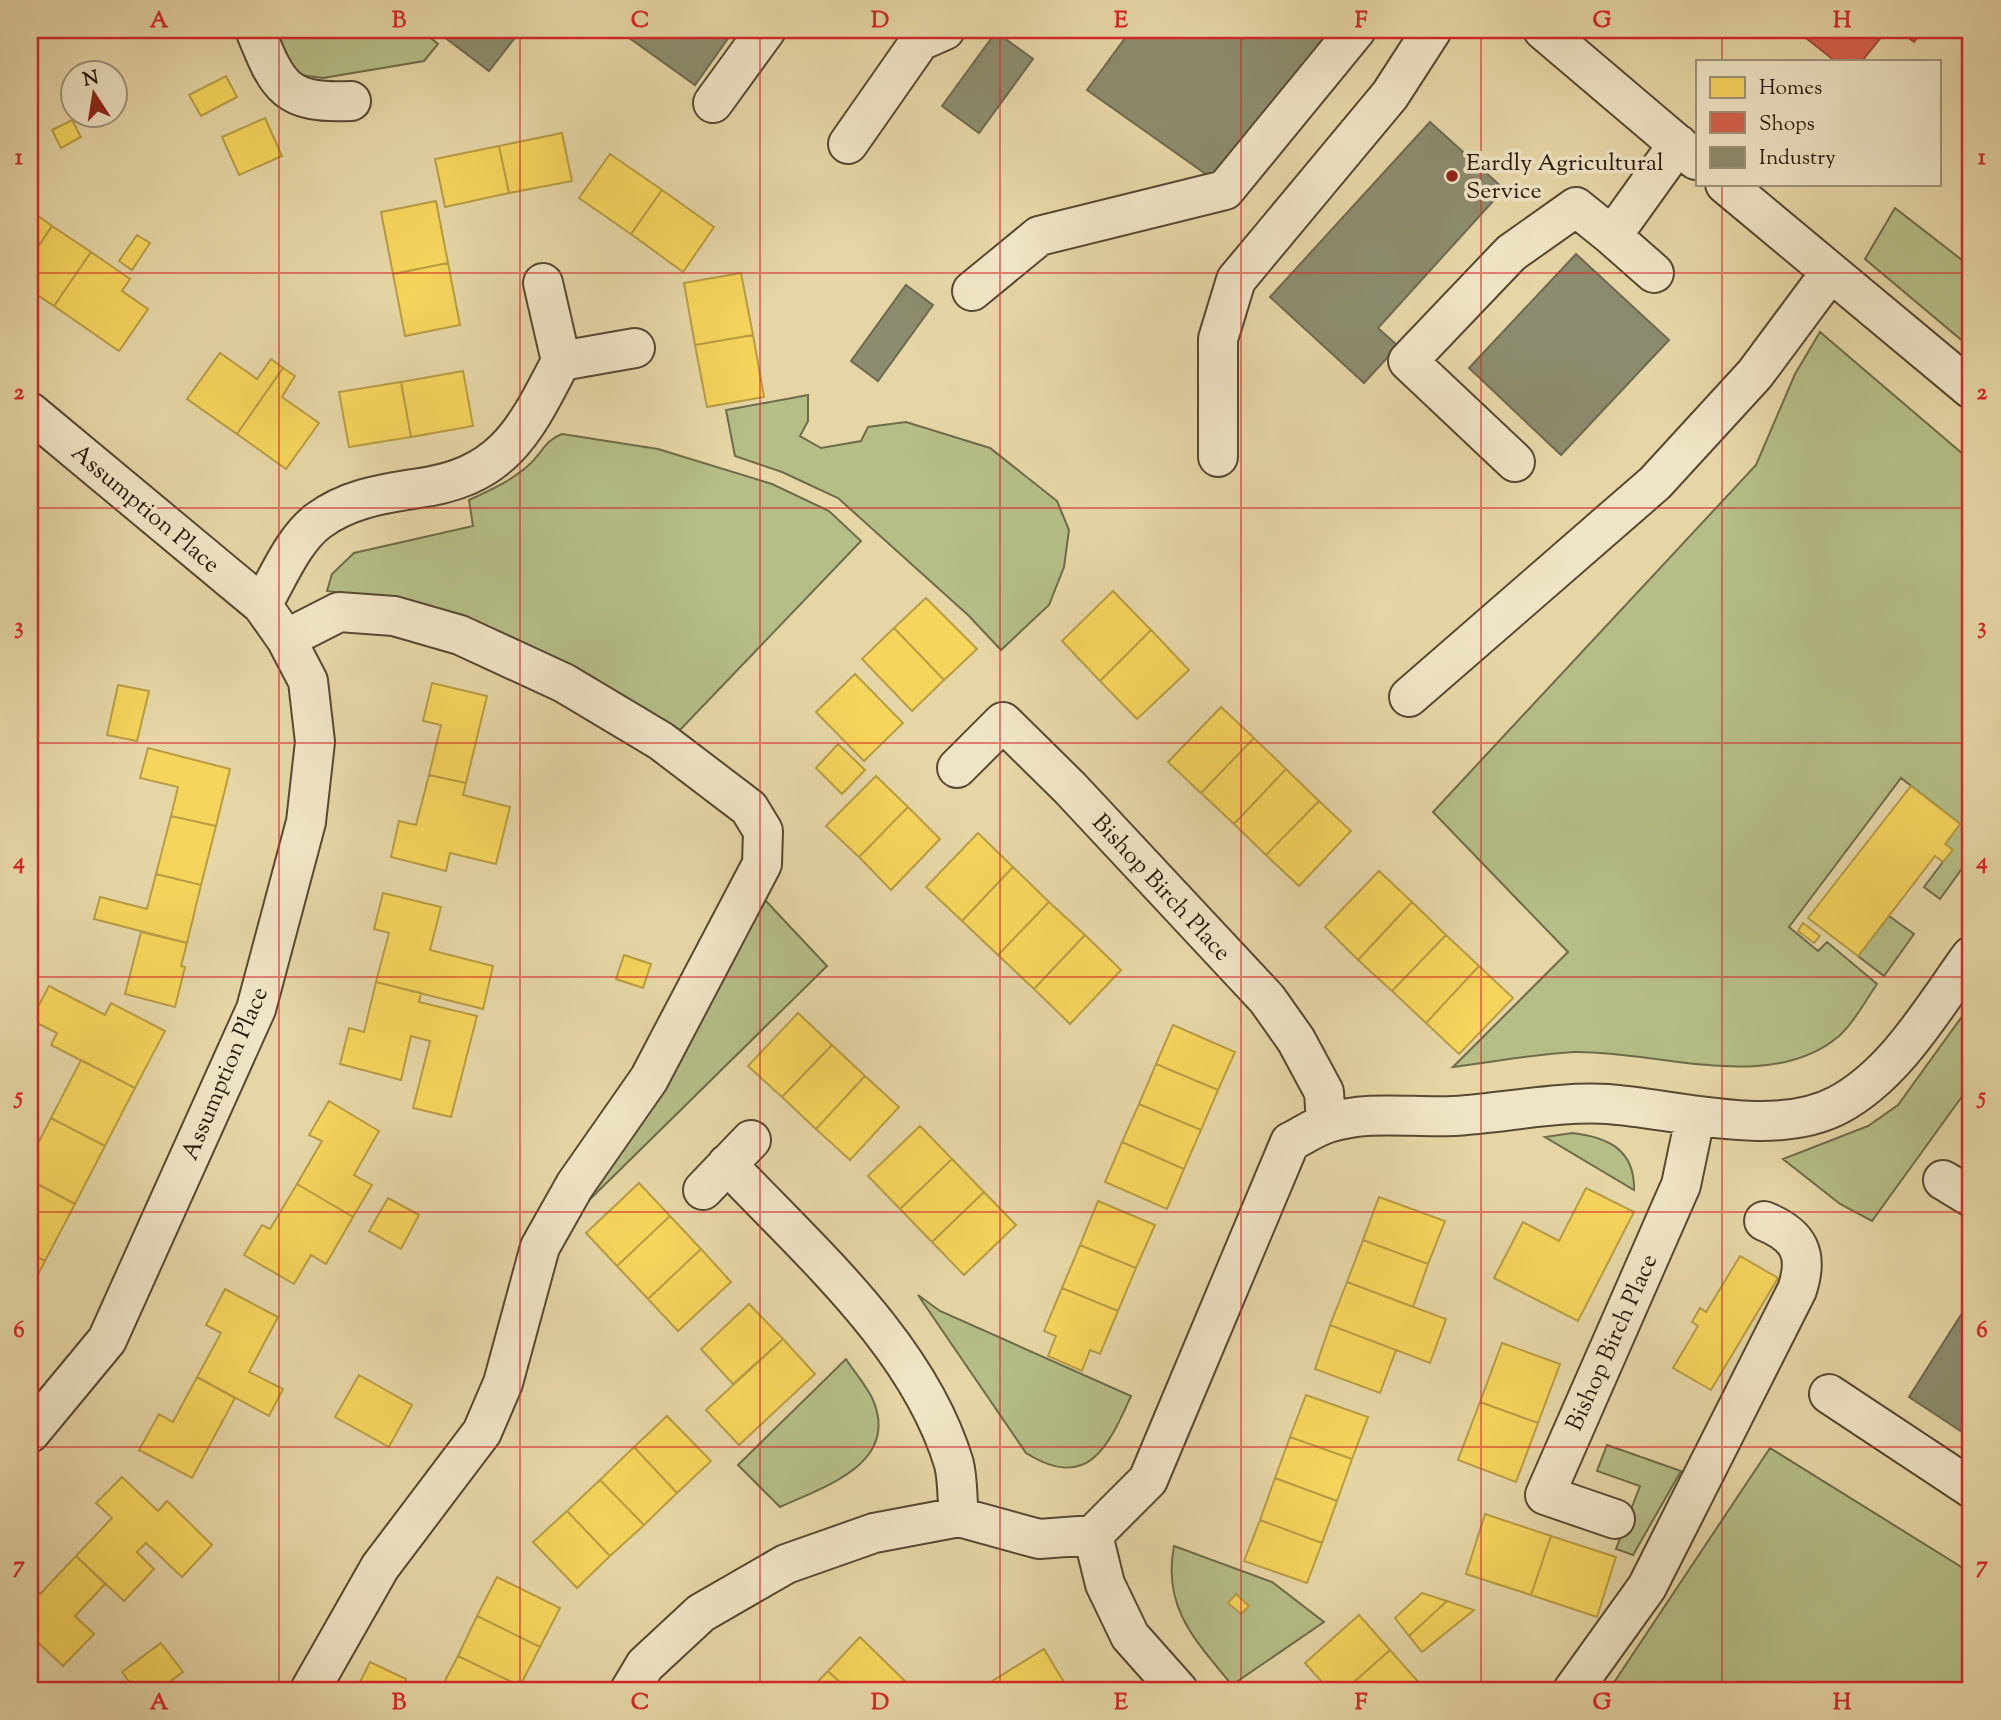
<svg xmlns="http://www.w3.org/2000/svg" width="2001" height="1720" font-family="'Sorts Mill Goudy',serif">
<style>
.green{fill:#b5be87;stroke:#6e6c4a;stroke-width:2}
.homes{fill:#f6d55c;stroke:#b89d44;stroke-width:2}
.shops{fill:#d6604d;stroke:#a24b3a;stroke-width:2}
.industry{fill:#8c8c6e;stroke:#6e6a51;stroke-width:2}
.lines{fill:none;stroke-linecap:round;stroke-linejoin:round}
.minor-casing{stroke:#574932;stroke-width:42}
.minor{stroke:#efe4c5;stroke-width:38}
.grid{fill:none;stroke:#d62828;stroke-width:2;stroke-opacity:0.55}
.poi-dot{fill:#8f2418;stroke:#efe4c5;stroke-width:2.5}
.labels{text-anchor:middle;stroke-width:7;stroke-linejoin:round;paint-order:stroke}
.poi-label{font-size:24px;fill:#271a0c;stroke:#efe4c5;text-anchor:start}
.street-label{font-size:24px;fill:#271a0c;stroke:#efe4c5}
.neatline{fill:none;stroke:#d62828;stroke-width:2.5}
.grid-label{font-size:23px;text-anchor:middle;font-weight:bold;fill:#d62828}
</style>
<rect width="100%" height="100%" fill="#e6d6a6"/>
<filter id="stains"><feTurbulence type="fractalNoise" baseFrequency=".00286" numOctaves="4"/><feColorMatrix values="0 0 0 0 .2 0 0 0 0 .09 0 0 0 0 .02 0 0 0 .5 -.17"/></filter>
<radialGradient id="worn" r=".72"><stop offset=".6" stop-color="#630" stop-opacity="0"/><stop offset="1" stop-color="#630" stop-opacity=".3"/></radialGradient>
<path class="green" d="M265,30H421L438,44L424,61L323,78L292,74Z
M1895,208L1971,267V348L1865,259Z
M1820,332L1971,461V856L1940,899L1924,887L1952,850L1945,844L1960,824L1901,778L1789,927L1818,951L1827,942L1877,984C1866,1000 1854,1023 1839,1036C1770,1095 1656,1050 1574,1052C1534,1054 1493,1062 1453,1067L1568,952L1433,812L1756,465L1795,374Z
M808,395V421L800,436L821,448L861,441L868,427L906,422L990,448L1057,501L1069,530L1064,567L1049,605L1001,650L968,615L838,498L782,472L735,456L726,410Z
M562,434L658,449L772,484L829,511L861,541L680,730L578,672L414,603L327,591L332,574L354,553L473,526L469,500C491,490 513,480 531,463C543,451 546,440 562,434Z
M765,900L827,966L575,1214L659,1086Z
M1889,916L1914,934L1884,976L1858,956Z
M1971,1004V1084L1872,1221L1840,1204L1783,1159L1868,1126L1898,1105Z
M1572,1133C1607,1137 1635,1149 1634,1190L1545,1137Z
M918,1295L940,1311L1131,1396C1108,1447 1088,1492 1026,1453Z
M846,1359C854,1372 867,1386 873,1400C900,1464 823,1487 780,1507L738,1465Z
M1607,1445L1681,1471L1633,1555L1616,1549L1640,1486L1597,1471Z
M1770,1448L1971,1573V1690H1609Z
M1174,1546L1272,1582L1324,1622L1232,1685C1196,1641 1162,1608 1174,1546Z"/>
<path class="homes" d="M226,76L237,97L201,116L189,95Z
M265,118L282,156L239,175L222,137Z
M72,120L81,137L61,148L52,130Z
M562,133L572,181L509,193L499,146Z
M499,146L509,193L445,207L435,159Z
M610,154L662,190L631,234L579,198Z
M662,190L714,227L683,272L631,234Z
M436,201L448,263L393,274L381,212Z
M30,210L52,226L30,259Z
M52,226L91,252L54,306L30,290V259Z
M137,235L150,243L132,270L119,261Z
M91,252L130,279L122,291L148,309L119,351L54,306Z
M448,263L460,325L405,336L393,274Z
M741,273L753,335L695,345L684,283Z
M753,335L764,397L707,407L695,345Z
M220,353L257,379L271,359L283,368L237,434L187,399Z
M283,368L295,376L282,397L319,423L286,469L237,434Z
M463,371L473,426L411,437L401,382Z
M401,382L411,437L349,447L339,392Z
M1113,591L1151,630L1100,681L1062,641Z
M926,598L977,649L944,680L894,628Z
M894,628L944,680L912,711L862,659Z
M1151,630L1189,670L1137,719L1100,681Z
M855,674L903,723L864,761L816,712Z
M432,683L487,696L466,783L429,775L441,725L423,721Z
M118,685L149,691L137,741L107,735Z
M1221,707L1254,738L1201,793L1168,762Z
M1254,738L1286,769L1234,824L1201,793Z
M838,744L865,770L842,794L816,768Z
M148,748L230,769L216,826L171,816L178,787L140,778Z
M1286,769L1319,801L1266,855L1234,824Z
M429,775L466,783L463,795L510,807L496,864L450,853L446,871L391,857L399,821L416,825Z
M876,776L908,807L859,857L826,826Z
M1911,786L1960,824L1945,844L1953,850L1943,862L1935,856L1858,956L1808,918Z
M1319,801L1351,831L1299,886L1266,855Z
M908,807L940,839L891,890L859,857Z
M171,816L216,826L201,885L156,874Z
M978,833L1013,867L962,921L926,887Z
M1013,867L1049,902L998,955L962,921Z
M1379,871L1412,902L1358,960L1325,927Z
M156,874L201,885L187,943L94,919L100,897L147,909Z
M383,893L441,907L430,950L493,966L483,1009L376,982L389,933L374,929Z
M1049,902L1085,935L1034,989L998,955Z
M1412,902L1446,935L1392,991L1358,960Z
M1803,923L1820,936L1814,943L1798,931Z
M141,932L187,943L181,966L185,967L175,1007L125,994Z
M1085,935L1121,970L1070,1024L1034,989Z
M1446,935L1479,966L1426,1023L1392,991Z
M624,955L651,964L643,988L616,979Z
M1479,966L1513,998L1459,1054L1426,1023Z
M376,982L421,993L419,1002L477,1016L451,1117L413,1108L430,1041L411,1036L401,1080L340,1064L349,1028L364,1032Z
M49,986L105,1015L111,1003L165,1031L135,1088L51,1045L57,1033L31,1020Z
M798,1013L832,1045L782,1097L748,1066Z
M1173,1025L1235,1052L1218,1090L1156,1064Z
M832,1045L865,1076L816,1129L782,1097Z
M81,1060L135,1088L105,1146L51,1118Z
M1156,1064L1218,1090L1201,1130L1139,1104Z
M865,1076L899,1107L850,1160L816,1129Z
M329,1101L379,1131L354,1175L372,1185L353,1217L297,1184L322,1141L309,1135Z
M1139,1104L1201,1130L1184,1169L1122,1142Z
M51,1118L105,1146L75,1204L30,1180V1159Z
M920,1126L952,1159L900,1209L868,1176Z
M1122,1142L1184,1169L1167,1209L1105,1182Z
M952,1159L984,1192L932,1242L900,1209Z
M30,1180L75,1204L45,1261L30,1253Z
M639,1183L670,1216L617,1266L586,1233Z
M297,1184L353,1217L326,1264L311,1255L294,1284L244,1255L262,1225L270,1229Z
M1586,1188L1634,1212L1578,1321L1494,1278L1523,1222L1559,1241Z
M984,1192L1016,1225L964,1275L932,1242Z
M1379,1197L1445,1221L1428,1264L1363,1240Z
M388,1198L419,1215L401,1249L369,1231Z
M1098,1201L1155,1225L1136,1268L1080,1245Z
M670,1216L701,1249L648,1299L617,1266Z
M1363,1240L1428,1264L1413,1307L1347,1282Z
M1080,1245L1136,1268L1118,1311L1062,1288Z
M701,1249L731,1282L678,1331L648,1299Z
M30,1253L45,1261L30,1290Z
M1740,1256L1778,1278L1711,1390L1673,1368L1698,1326L1692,1322L1700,1308L1706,1312Z
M1347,1282L1446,1319L1430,1363L1330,1325Z
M1062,1288L1118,1311L1100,1354L1090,1350L1082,1371L1048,1356L1056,1336L1044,1331Z
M225,1289L278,1317L249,1372L283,1389L269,1416L197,1377L221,1333L206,1325Z
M749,1304L783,1339L733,1384L701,1349Z
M1330,1325L1396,1350L1380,1393L1315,1369Z
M783,1339L815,1374L739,1445L706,1410Z
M1502,1343L1560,1364L1538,1423L1480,1402Z
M359,1375L412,1405L389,1447L335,1417Z
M197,1377L235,1398L192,1478L139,1450L159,1414L173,1422Z
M1306,1395L1368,1417L1352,1459L1290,1437Z
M1480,1402L1538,1423L1516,1482L1458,1460Z
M667,1416L711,1461L677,1493L634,1447Z
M1290,1437L1352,1459L1337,1501L1275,1478Z
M634,1447L677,1493L644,1525L600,1480Z
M122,1477L158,1511L167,1501L212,1545L182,1577L146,1543L137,1552L154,1569L124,1601L76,1556L112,1518L96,1503Z
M1275,1478L1337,1501L1322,1543L1260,1520Z
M600,1480L644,1525L610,1556L567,1511Z
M567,1511L610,1556L577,1588L533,1542Z
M1485,1514L1551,1536L1531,1595L1466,1574Z
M1260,1520L1322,1543L1307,1583L1244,1561Z
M1551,1536L1616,1557L1597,1617L1531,1595Z
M76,1556L105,1584L75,1616L94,1634L63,1666L30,1635V1584L40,1594Z
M497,1577L560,1608L540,1647L477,1616Z
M1422,1593L1447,1601L1409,1636L1395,1618Z
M1236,1594L1249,1606L1241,1614L1228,1603Z
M1447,1601L1474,1610L1422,1652L1409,1636Z
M1359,1615L1390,1650L1345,1690H1329L1305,1663Z
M477,1616L540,1647L520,1686L458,1656Z
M860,1637L905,1681L897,1690H848L828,1671Z
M161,1643L183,1672L158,1690H135L122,1672Z
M1044,1649L1067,1687L1062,1690H986L984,1686Z
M1390,1650L1421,1685L1416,1690H1345Z
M458,1656L520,1686L518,1690H440Z
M370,1662L406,1679L402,1690H356Z
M828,1671L848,1690H810Z"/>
<path class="shops" d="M1796,30H1887L1862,61H1835Z
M1898,30H1924L1914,42Z"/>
<path class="industry" d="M435,30H521L489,71Z
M618,30H734L695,85Z
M1131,30H1332L1220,184L1087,90Z
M996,32L1033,59L979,133L942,106Z
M1430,122L1504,189L1378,328L1398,346L1364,383L1270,297Z
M1576,254L1669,340L1561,455L1469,368Z
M906,285L933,305L878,381L851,361Z
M1971,1299V1438L1909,1397Z"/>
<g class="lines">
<g class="minor-casing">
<path id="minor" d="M255,30C278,87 285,104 351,101
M1543,30L1696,160
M713,103L766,30
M848,144L920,41L945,30
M1725,184L1971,389
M1612,236L1654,273
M972,291L1039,236L1225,190L1356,30
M561,361L635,348
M30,412L262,605L286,639L308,681L315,742L306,822L256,1009L107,1340L30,1433
M1218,457V339L1236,280L1390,95L1432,30
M1515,462L1408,361L1511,253L1576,207L1612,236L1678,144
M262,605C278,578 293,540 318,521C346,500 380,494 413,489C502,478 523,435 561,361L543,283
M286,639L339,612L394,616L460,635L564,683L661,741L749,808L763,831L762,864L649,1079L575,1185L540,1247L503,1383L482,1432L380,1567L310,1690
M1409,697L1655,483L1755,374L1830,273
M957,768L1003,722L1070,788L1267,999L1296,1040L1324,1092L1326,1123
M727,1164C810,1252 919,1346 954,1464C958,1480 957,1500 959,1517
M1943,1180L1971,1197
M703,1190L751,1140
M1829,1394L1971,1488
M1615,1519L1545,1495L1681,1185L1695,1118
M1093,1535L1105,1584L1130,1636L1178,1690
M630,1690L645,1665L701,1613L786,1564L874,1533L959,1517L1039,1539L1093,1535L1148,1480L1290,1142C1302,1136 1315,1127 1328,1123C1370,1110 1411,1118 1454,1116C1505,1113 1557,1101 1608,1104C1676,1109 1774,1139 1838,1105C1896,1074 1933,1008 1971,956
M1573,1690L1647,1587L1797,1290C1809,1254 1799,1235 1764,1221"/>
</g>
<use href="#minor" class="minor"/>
</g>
<path class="grid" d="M279,30V1690M520,30V1690M760,30V1690M1000,30V1690M1241,30V1690M1481,30V1690M1722,30V61M1722,184V1690M30,273H1971M30,508H1971M30,743H1971M30,977H1971M30,1212H1971M30,1447H1971"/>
<circle class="poi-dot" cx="1452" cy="176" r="7"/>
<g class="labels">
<g class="poi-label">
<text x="1466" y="170">Eardly Agricultural<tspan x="1466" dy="28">Service</tspan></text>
</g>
<g class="street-label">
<text transform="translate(146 508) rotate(40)" y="8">Assumption Place</text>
<text transform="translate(1162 887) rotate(47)" y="8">Bishop Birch Place</text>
<text transform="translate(224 1073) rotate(-67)" y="8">Assumption Place</text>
<text transform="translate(1611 1342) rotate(-66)" y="8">Bishop Birch Place</text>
</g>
</g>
<rect width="2001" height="1720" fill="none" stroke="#e6d6a6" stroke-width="77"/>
<rect x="1696" y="60" width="245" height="126" fill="#efe4c5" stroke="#9f937b" stroke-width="2"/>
<rect x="1710" y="77" width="35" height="21" fill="#f6d55c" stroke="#9f937b" stroke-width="2"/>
<text x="1759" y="94" font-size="21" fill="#271a0c">Homes</text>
<rect x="1710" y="112" width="35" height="21" fill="#d6604d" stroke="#9f937b" stroke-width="2"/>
<text x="1759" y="130" font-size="21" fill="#271a0c">Shops</text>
<rect x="1710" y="147" width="35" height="21" fill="#8c8c6e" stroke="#9f937b" stroke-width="2"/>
<text x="1759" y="164" font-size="21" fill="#271a0c">Industry</text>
<g transform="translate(94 94) rotate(348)"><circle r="33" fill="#efe4c5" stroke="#9f937b" stroke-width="2"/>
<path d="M0-5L12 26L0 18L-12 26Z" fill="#8f2418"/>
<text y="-10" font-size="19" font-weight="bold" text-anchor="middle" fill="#271a0c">N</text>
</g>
<rect x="38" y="38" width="1924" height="1644" class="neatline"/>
<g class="grid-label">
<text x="159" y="27">A</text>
<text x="399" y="27">B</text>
<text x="640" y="27">C</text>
<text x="880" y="27">D</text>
<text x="1121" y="27">E</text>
<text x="1361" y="27">F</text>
<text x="1602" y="27">G</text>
<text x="1842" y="27">H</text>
<text x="19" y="164">1</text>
<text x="1982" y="164">1</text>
<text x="19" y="399">2</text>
<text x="1982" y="399">2</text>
<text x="19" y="633">3</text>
<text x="1982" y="633">3</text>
<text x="19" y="868">4</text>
<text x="1982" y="868">4</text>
<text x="19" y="1103">5</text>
<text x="1982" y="1103">5</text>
<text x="19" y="1337">6</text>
<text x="1982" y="1337">6</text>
<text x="19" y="1572">7</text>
<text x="1982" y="1572">7</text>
<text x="159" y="1709">A</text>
<text x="399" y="1709">B</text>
<text x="640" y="1709">C</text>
<text x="880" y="1709">D</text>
<text x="1121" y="1709">E</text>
<text x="1361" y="1709">F</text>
<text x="1602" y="1709">G</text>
<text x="1842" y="1709">H</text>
</g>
<rect width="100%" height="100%" filter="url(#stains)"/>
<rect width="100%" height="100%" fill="url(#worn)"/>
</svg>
